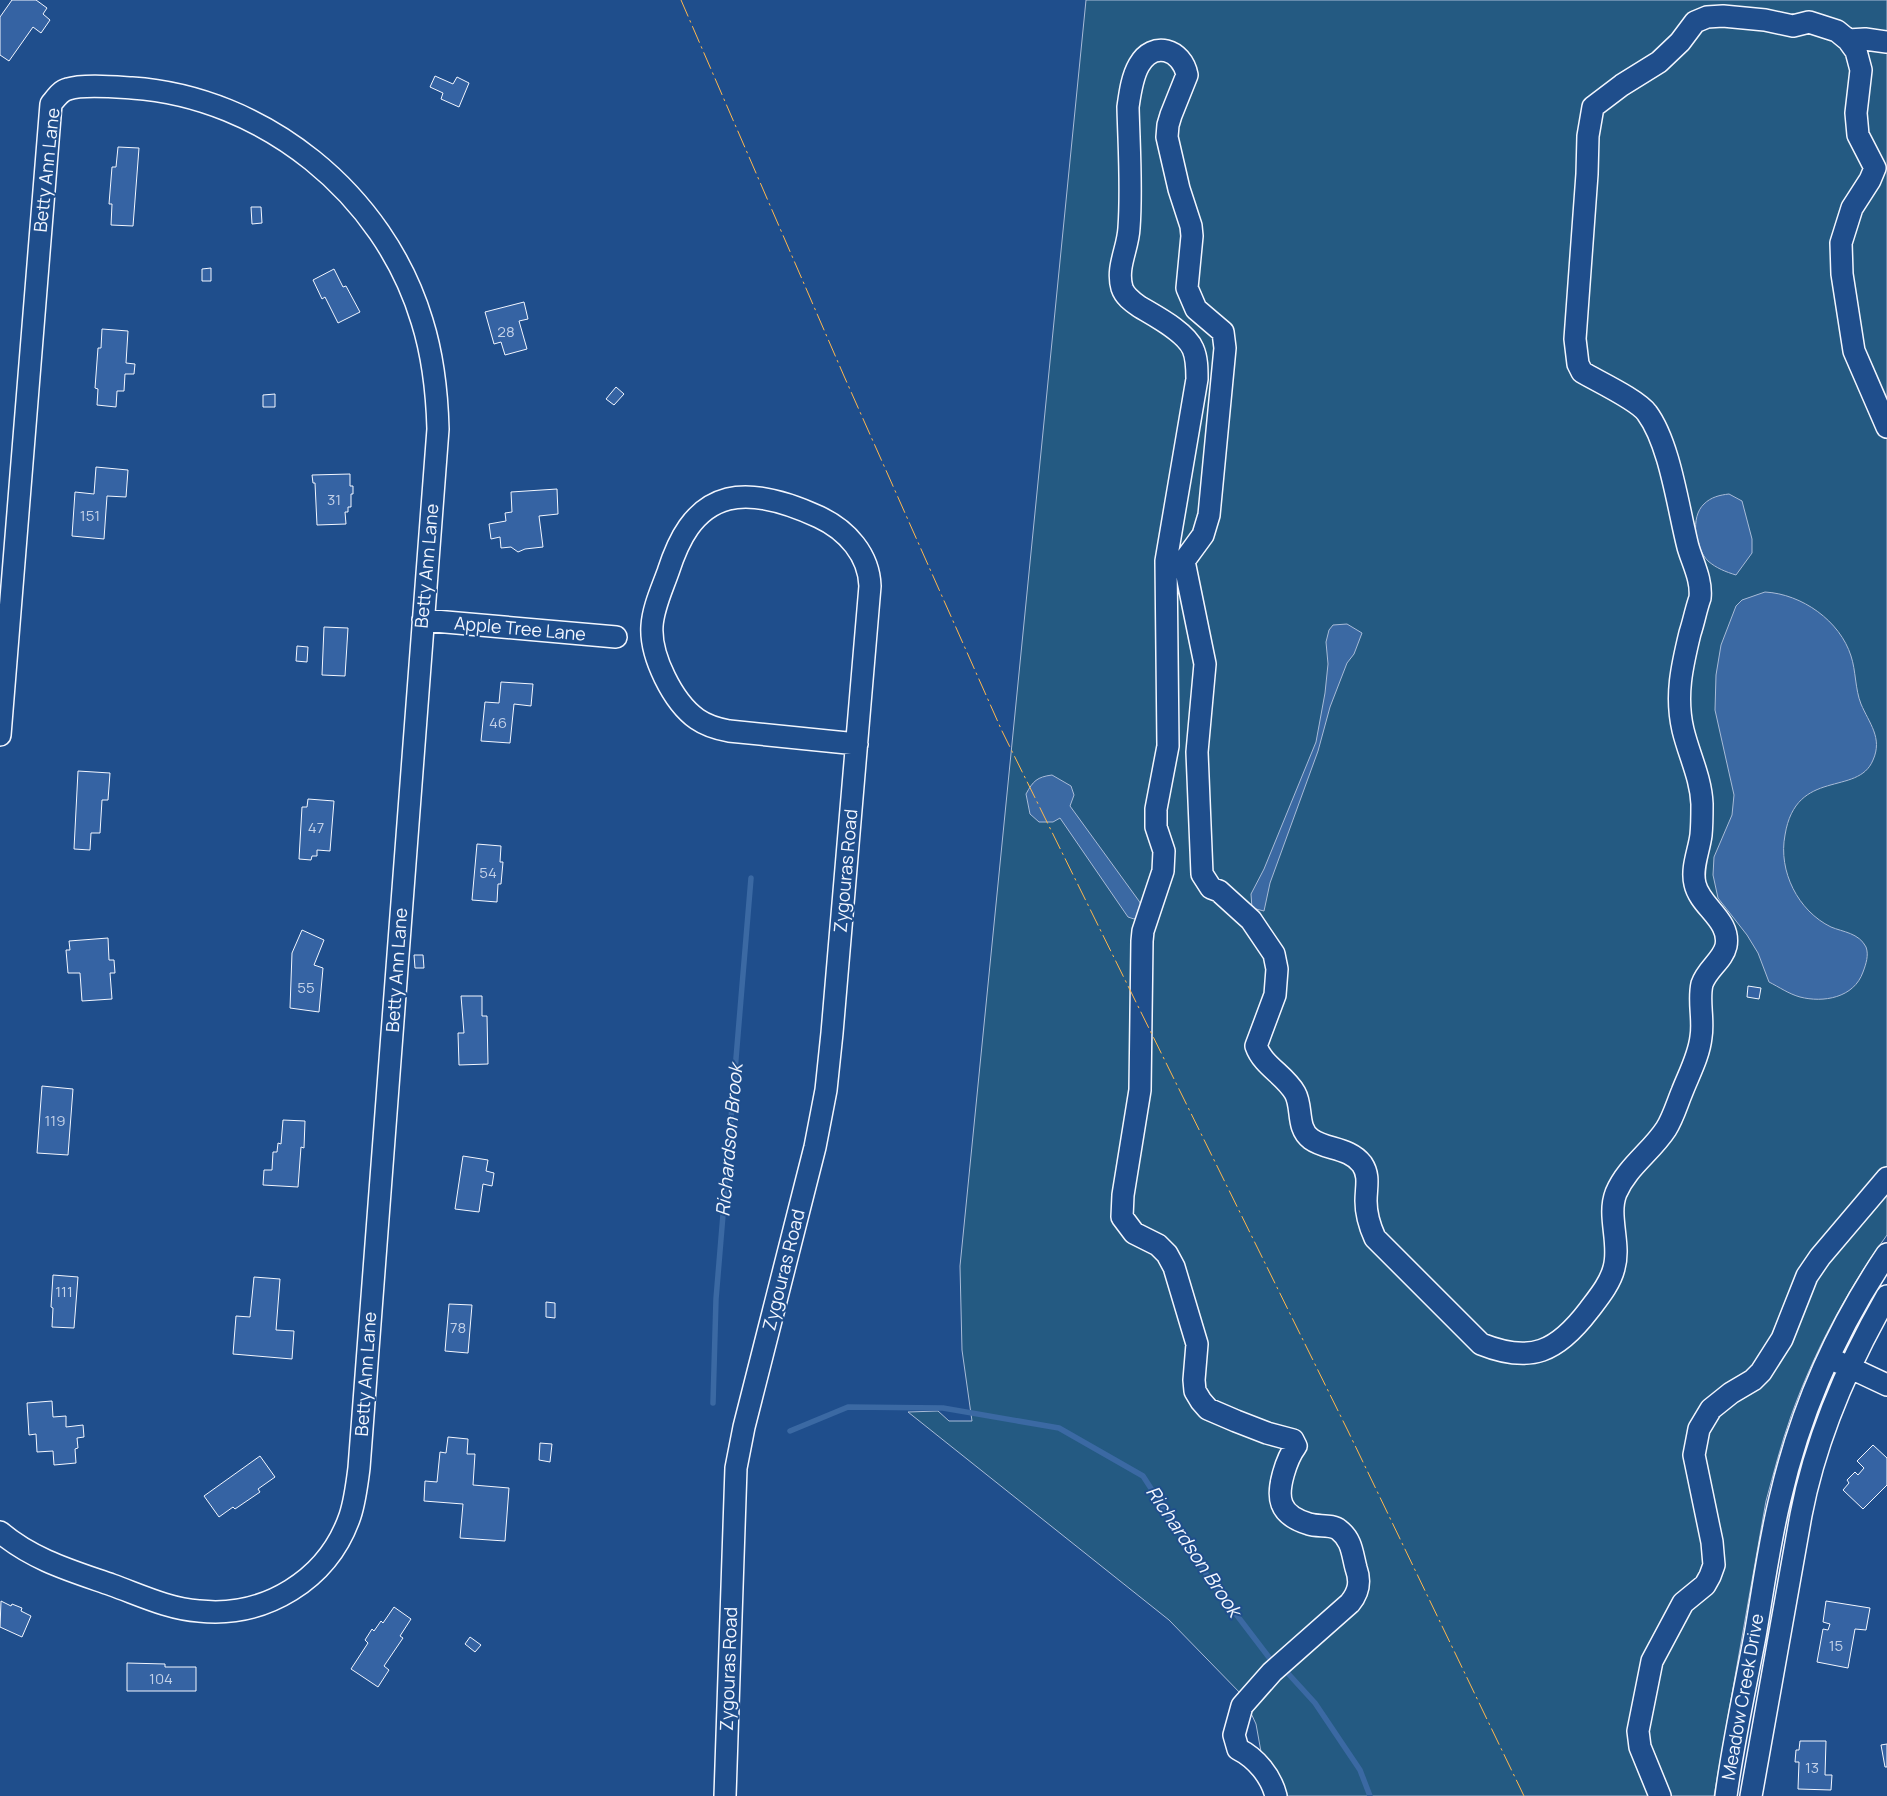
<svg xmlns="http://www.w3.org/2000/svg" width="1887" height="1796" font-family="Manrope,sans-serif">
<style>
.green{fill:#245a82;stroke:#a8bbd7}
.water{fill:#3b69a3;stroke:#a8bbd7}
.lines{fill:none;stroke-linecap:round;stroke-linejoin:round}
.stream{stroke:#3b69a3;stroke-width:5.5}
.building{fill:#3563a3;stroke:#f2f6ff}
.minor-casing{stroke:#f2f6ff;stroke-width:24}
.minor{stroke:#1f4e8c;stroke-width:21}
.power{stroke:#ffb74d;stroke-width:1;stroke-dasharray:18 4 2.5 4;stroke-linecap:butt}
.labels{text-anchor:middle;stroke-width:4;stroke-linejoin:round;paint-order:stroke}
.number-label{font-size:15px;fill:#c3d1e8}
.street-label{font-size:18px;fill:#f2f6ff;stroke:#1f4e8c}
.water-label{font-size:19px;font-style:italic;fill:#f2f6ff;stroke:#1f4e8c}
</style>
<rect width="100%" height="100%" fill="#1f4e8c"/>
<path class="green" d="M1086,0H1887V1235C1847,1290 1814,1352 1791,1416C1781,1444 1774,1472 1766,1501L1714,1796H1269L1256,1724L1243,1696L1169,1620L908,1412L938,1411L949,1421H972L962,1350L960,1266Z"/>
<path class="water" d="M1729,494L1742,501L1752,539V553L1736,575C1726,572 1716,568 1708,561C1695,548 1690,517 1704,504C1711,497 1720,495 1729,494Z
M1765,592C1802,594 1840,621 1851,656C1856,671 1855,689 1861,704C1869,723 1883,738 1873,760C1858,797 1796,767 1785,835C1778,871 1798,911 1831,927C1843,932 1859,933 1866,947C1869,955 1866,964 1863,972C1854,998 1823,1003 1800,997C1789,994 1779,987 1769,982L1758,953L1747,935L1718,898L1713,875L1714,857L1732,815L1734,795L1715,710L1716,675L1721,645L1736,606L1742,600Z
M1347,624L1362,633L1354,654L1347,663L1330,707L1318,751L1270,883L1264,911L1252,908L1251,894L1264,869L1316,742L1325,693L1328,664L1326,642L1329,630L1333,625Z
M1052,775L1071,786L1074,795L1070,806L1139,901L1144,910L1141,915L1134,919L1128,917L1060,818L1053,822H1039L1030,814L1026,794C1033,781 1037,777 1052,775Z"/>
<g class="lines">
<path class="stream" d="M713,1403L716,1299L751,878
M790,1431L848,1407L943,1408L1059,1428L1143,1476L1210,1580L1271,1660
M1284,1669L1315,1703L1360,1770L1370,1796"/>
</g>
<path class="building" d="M12,0H36L47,8L43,14L50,20L41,33L33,27L9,61L0,55V17Z
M435,76L453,84L457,77L469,83L459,107L441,99L443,93L430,87Z
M118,147L139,148L133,226L111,225L112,204H109L112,167H116Z
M251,207H261L262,223L252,224Z
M211,268V281H202V269Z
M334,269L343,287L346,286L360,312L338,323L325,297L322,299L313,280Z
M524,302L528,319L519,321L527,349L505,355L501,342L494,344L485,312Z
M102,329L128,331L126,363L135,364L134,374H125L124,391H117L116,407L97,405L98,389L95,388L98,348H101Z
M616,387L624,394L614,405L606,399Z
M275,394V407H263V395Z
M96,467L128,470L126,497L107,496L104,539L72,536L75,492L94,494Z
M350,474V486H353V494H351V507H348V512H345L346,524L317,525L315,483H313L312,475Z
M557,489L558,514L539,516L543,547L525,549L518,552L511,547L501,548L500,537L491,539L489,524L506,521L505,513L512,512L511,492Z
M324,627L348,628L345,676L322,675Z
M297,646L308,647L307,662L296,661Z
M501,682L533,684L531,706L514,704L510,743L481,741L485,702L499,703Z
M78,771L110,773L108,800H102L100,833H91L90,850L74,849Z
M308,799L334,801L330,851L317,850V856H312L311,860L299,859L302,807H307Z
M477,844L501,846L500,862H503L501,884H498L497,902L472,900Z
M302,930L324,940L314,965L323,968L319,1012L290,1008L292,953Z
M108,938L109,960H114L115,973H110L112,999L82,1001L80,973H68L66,950H70L69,941Z
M414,955H423L424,968H415Z
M1748,986L1761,988L1759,999L1747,997Z
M461,996H482V1016H487L488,1064L459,1065L458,1033H464Z
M42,1086L73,1089L68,1155L37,1153Z
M283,1120L305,1121L304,1148L301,1147L298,1187L263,1185L264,1170H272L273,1152H277L278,1143L281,1144Z
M463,1156L488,1160L486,1171L494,1173L492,1186L483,1184L479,1212L455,1209Z
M53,1275L78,1277L74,1328L52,1327L53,1308L51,1307Z
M254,1277L280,1279L276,1330L294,1331L292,1359L233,1354L236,1316L250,1317Z
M546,1302L555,1303V1318L546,1317Z
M449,1304L472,1305L468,1353L445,1351Z
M52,1401L53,1417L66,1416V1427L83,1425L84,1437L77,1438L78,1448L75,1449L76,1463L54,1465L53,1451L37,1452L36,1434L29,1435L27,1403Z
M448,1437L468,1439L467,1454H475L473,1485L509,1488L505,1541L460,1538L463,1504L424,1501L425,1481L437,1482L440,1452L446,1453Z
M540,1443L552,1444L550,1462L539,1460Z
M1873,1445L1887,1458V1485L1863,1509L1843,1490L1849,1483L1847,1480L1855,1472L1858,1475L1864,1468L1857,1461Z
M260,1456L275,1477L258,1489L260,1492L235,1509L233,1507L219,1517L204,1496Z
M1,1601L11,1606L12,1604L22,1608L21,1611L31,1616L22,1637L0,1627Z
M1826,1601L1870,1608L1866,1630L1855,1629L1848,1668L1817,1662L1823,1629L1828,1630L1830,1624L1823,1622Z
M394,1607L411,1619L400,1636L403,1638L384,1666L389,1670L378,1687L351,1669L368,1643L365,1640L372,1629L374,1631L381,1621L383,1623Z
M470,1637L481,1645L475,1652L465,1644Z
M127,1663L165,1664V1667H196V1691H127Z
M1800,1741H1826L1825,1775H1832L1831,1790L1798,1789L1799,1762H1795L1796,1750H1799Z
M1887,1744V1767H1885L1881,1745Z"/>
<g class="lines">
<g class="minor-casing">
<path id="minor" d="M1848,40L1865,39L1887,42
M423,620L616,637
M0,735L51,104C56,98 60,91 68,89C83,84 116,87 132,88C264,97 384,194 422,321C433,356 437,392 438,429L359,1468C357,1484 355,1501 350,1516C328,1580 265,1618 199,1611C169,1609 140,1595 112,1585C72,1571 33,1560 0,1532
M1838,1362L1887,1385
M725,1796L736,1468L744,1427L815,1147L826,1090L832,1033L870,586C869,555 847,530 819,517C793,505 757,492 728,499C693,508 678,541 668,572C662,589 653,608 652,626C650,656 673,702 697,719C707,726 718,729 729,731L857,744
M1276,1796C1271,1776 1256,1758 1238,1749L1234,1735L1242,1706L1272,1672L1350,1603C1359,1592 1361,1582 1356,1568C1352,1553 1352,1540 1339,1530C1332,1524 1318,1527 1309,1524C1299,1521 1286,1515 1282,1504C1276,1489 1287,1458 1296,1446L1293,1440L1267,1433L1236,1421L1208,1409L1201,1401L1195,1391L1194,1380L1197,1344L1174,1267L1167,1254L1158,1245L1134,1233L1122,1217L1123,1195L1140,1090L1142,941L1143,931L1163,871L1164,851L1156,827V809L1168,746L1166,561L1197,379C1197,369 1197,358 1193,349C1186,332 1155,316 1140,307C1133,302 1125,297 1122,288C1116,267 1128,249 1129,228C1132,188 1129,147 1128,107C1130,93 1132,77 1139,65C1153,40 1182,49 1187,75L1171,115L1168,125L1167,137L1179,189L1191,226L1192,236L1187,288L1196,309L1223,332L1225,348L1209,515L1203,535L1184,561L1205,664L1197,752L1202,874L1211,888L1219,891L1251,920L1274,954L1277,969L1275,995L1256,1046C1263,1066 1285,1075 1295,1093C1303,1107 1296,1128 1311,1139C1326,1150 1349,1147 1362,1164C1370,1176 1366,1187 1366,1201C1366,1213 1370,1227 1375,1238L1481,1344C1531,1364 1557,1352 1589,1310C1598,1298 1610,1284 1614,1268C1621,1244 1607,1216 1616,1193C1627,1167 1651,1152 1666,1129C1673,1118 1677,1104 1682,1092C1689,1074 1699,1056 1701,1037C1704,1020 1698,1001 1702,984C1707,969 1723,960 1726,946C1731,920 1700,907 1695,884C1691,868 1699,851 1701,835C1702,825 1702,814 1702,804C1701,778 1689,755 1683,730C1675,696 1682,666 1690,633C1694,621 1696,609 1700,598C1702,580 1693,564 1688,547C1678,508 1670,444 1647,413C1638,400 1597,381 1582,372L1578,364L1575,339L1587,174L1588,136L1593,107L1622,85L1659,62L1680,42L1695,22L1707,17L1723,16L1765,20L1793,26L1809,22L1837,31L1848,40L1856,51L1861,70L1856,113L1858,135L1875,168L1870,180L1852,208L1841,243L1842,274L1854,351L1887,427
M1660,1796L1640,1747L1638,1731L1652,1661L1683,1603L1705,1585L1710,1576L1714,1565L1712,1542L1694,1455L1699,1429L1711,1409L1731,1393L1753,1380L1761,1372L1782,1339L1807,1276L1820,1257L1887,1178
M1726,1796C1733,1743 1745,1689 1755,1636C1763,1590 1769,1544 1780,1499C1800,1412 1837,1328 1887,1254
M1751,1796L1801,1515C1816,1437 1848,1364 1887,1296"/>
</g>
<use href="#minor" class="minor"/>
<path class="power" d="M681,0L844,376L1002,731L1348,1431L1524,1796"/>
</g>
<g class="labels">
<g class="number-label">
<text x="506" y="337">28</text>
<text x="334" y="505">31</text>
<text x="90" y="521">151</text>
<text x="498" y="728">46</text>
<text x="316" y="833">47</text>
<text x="488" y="878">54</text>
<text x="306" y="993">55</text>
<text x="55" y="1126">119</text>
<text x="64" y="1297">111</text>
<text x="458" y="1333">78</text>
<text x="1836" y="1651">15</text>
<text x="161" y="1684">104</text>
<text x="1812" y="1773">13</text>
</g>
<g class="street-label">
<text transform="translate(47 170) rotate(-84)" y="6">Betty Ann Lane</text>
<text transform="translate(427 566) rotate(-85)" y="6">Betty Ann Lane</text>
<text transform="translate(520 629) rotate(5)" y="6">Apple Tree Lane</text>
<text transform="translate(846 871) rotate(-85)" y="6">Zygouras Road</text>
<text transform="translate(397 970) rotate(-86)" y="6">Betty Ann Lane</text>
<text transform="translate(784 1270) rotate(-76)" y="6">Zygouras Road</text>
<text transform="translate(366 1374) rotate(-86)" y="6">Betty Ann Lane</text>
<text transform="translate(729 1669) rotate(-88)" y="6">Zygouras Road</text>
<text transform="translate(1743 1697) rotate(-80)" y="6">Meadow Creek Drive</text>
</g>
<g class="water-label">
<text transform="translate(729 1140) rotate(-85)" y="7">Richardson Brook</text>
<text transform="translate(1194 1551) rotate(56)" y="7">Richardson Brook</text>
</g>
</g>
</svg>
